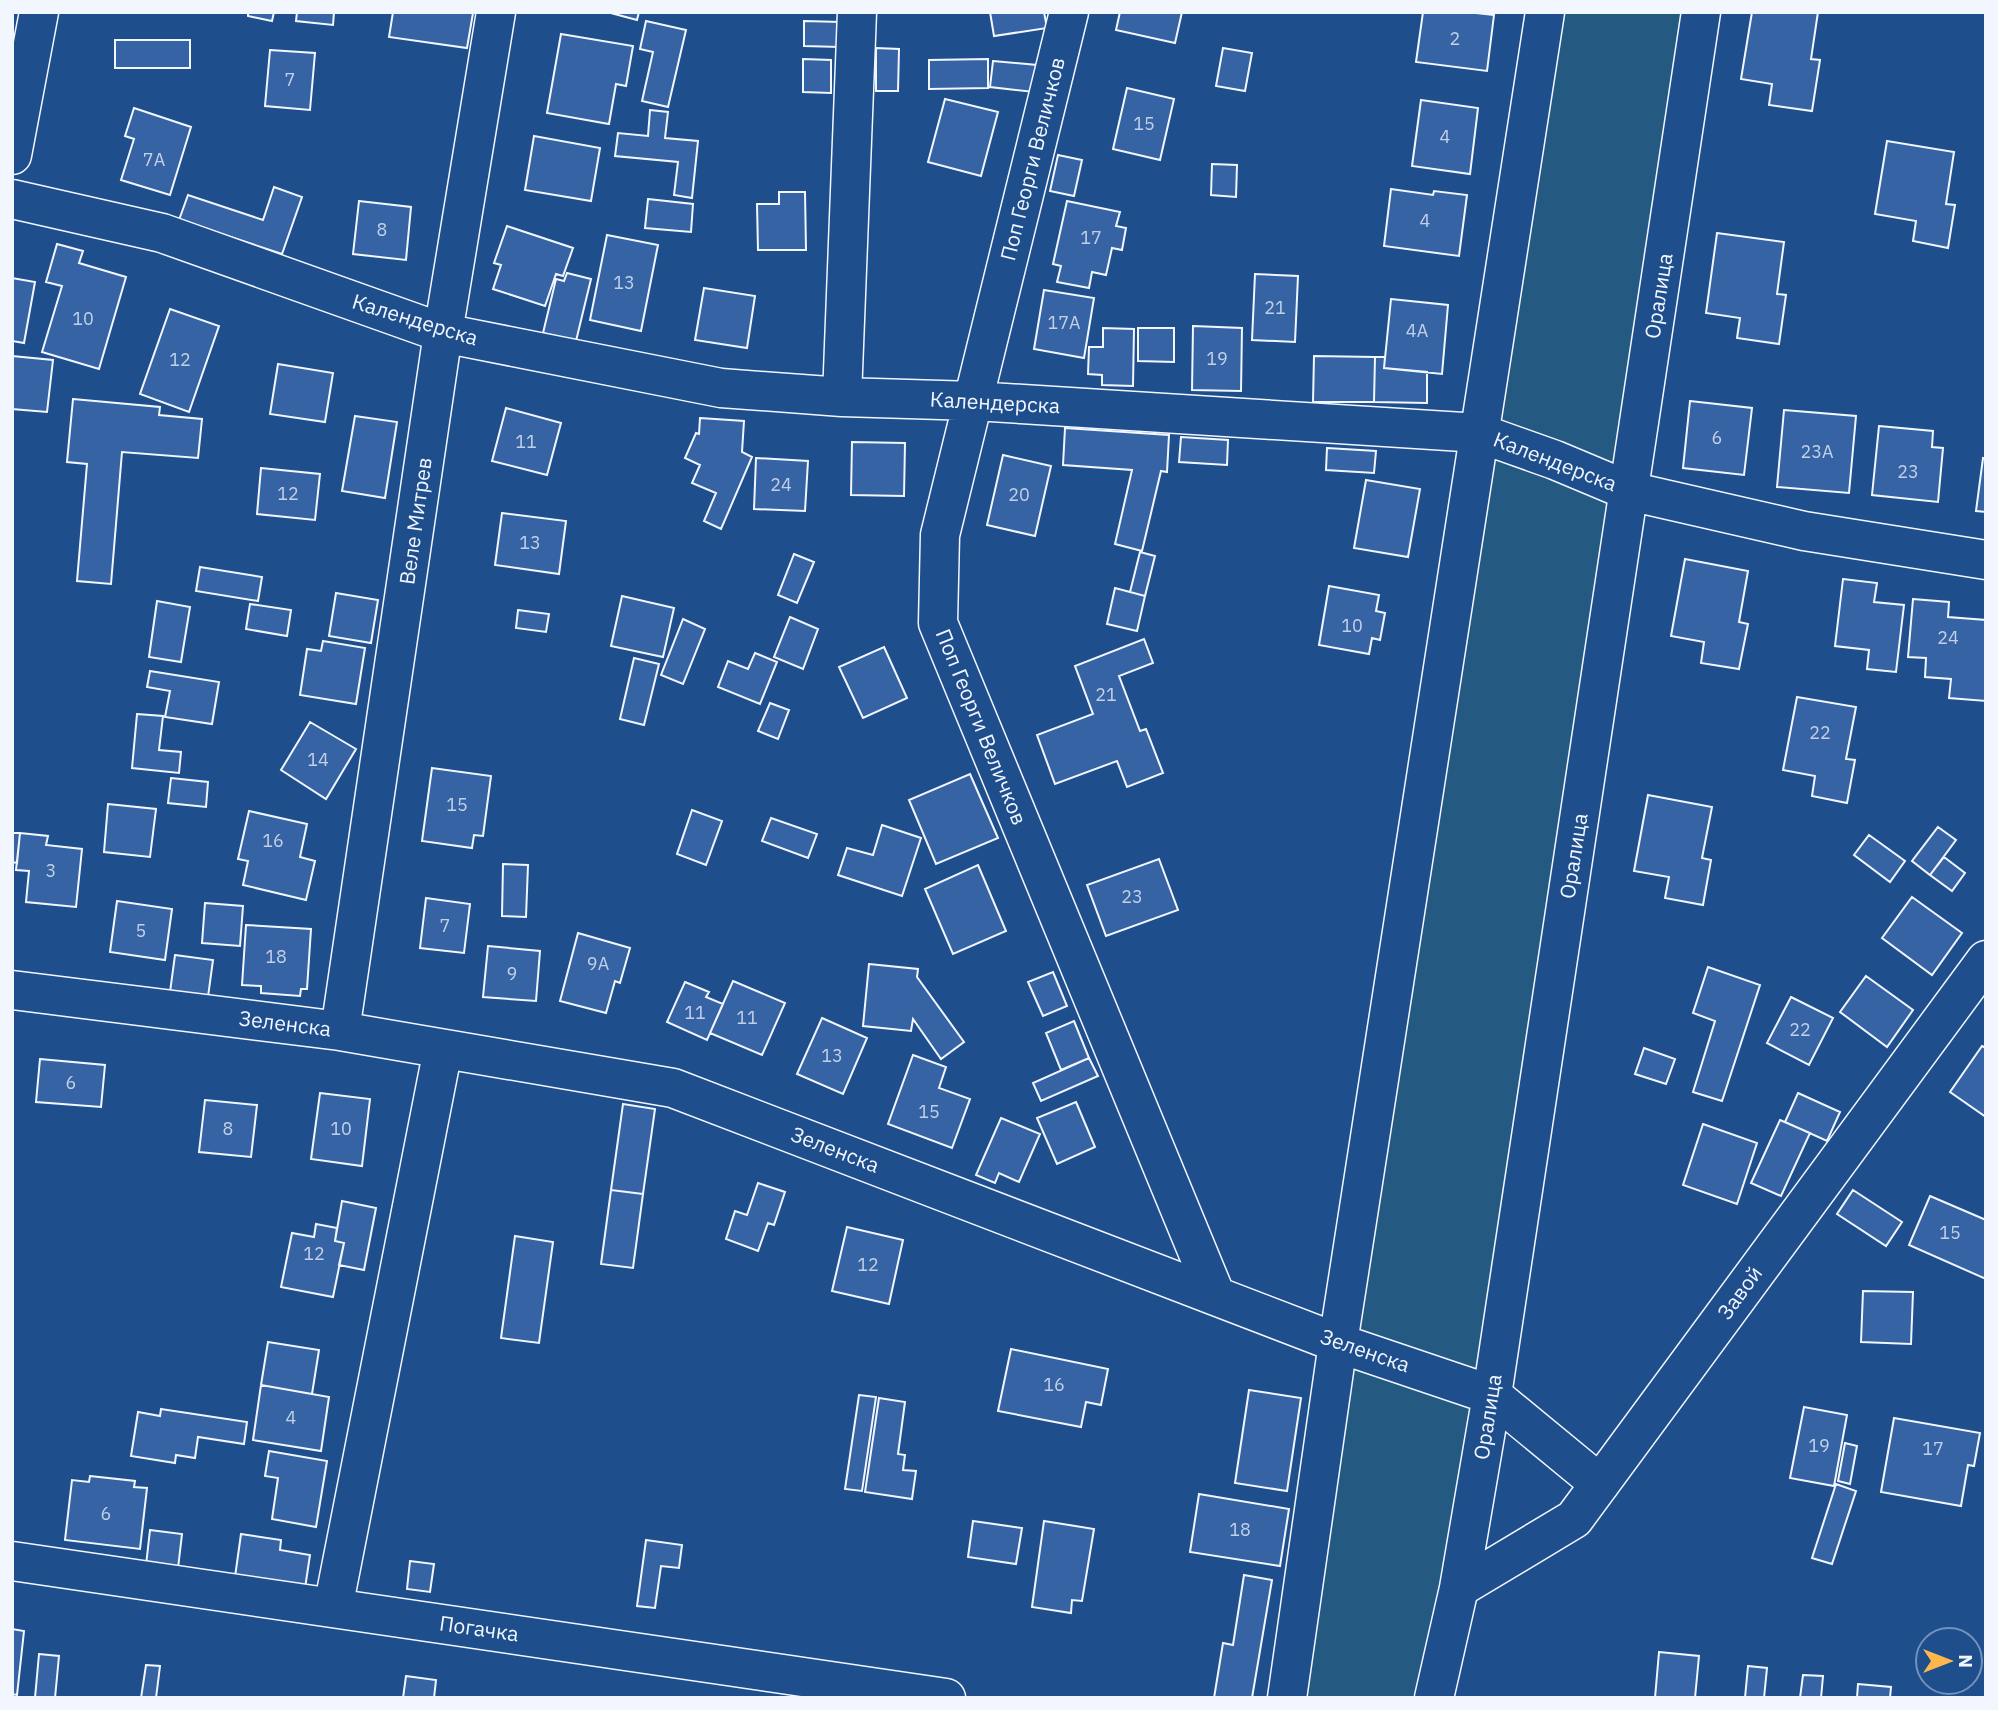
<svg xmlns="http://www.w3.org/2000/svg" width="1998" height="1710" font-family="'IBM Plex Sans',sans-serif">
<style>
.green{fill:#245a82;stroke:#a8bbd7;stroke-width:2}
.building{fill:#3563a3;stroke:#f2f6ff;stroke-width:2}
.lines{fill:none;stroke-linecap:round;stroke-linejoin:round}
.minor-casing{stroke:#f2f6ff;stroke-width:41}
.minor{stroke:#1f4e8c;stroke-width:38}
.labels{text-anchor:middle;stroke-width:5;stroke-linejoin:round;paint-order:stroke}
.number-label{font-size:18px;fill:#c3d1e8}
.street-label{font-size:21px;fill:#f2f6ff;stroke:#1f4e8c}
</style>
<rect width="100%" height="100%" fill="#1f4e8c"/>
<path class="green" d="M1545,12H1701L1434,1698H1287Z"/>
<path class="building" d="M248,12H274L272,21L248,16Z
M297,12H334L333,25L296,21Z
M393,12L473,13L467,48L389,37Z
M607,12H639L637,20Z
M990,12H1044L1047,28L994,36Z
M1120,12H1182L1175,43L1116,30Z
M1423,12H1467L1494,15L1487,71L1416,62Z
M1752,12H1818L1811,59L1820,60L1812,111L1769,105L1772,84L1741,79Z
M646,21L686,30L668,107L642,101L653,52L640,49Z
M804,21L841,22L840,47L804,46Z
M561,34L633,46L626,86L616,84L609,124L547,113Z
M115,40H190V68H115Z
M876,48L899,49L898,91H876Z
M1223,48L1252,53L1245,91L1216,86Z
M270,50L315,53L310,110L265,106Z
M803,59L831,60V93L803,92Z
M988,59V88L929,89V60Z
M993,61L1037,65L1034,92L990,87Z
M1127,88L1174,99L1160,160L1113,149Z
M945,99L998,112L981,176L928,162Z
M1421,100L1478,108L1470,174L1412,166Z
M134,108L191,127L170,195L121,180L134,139L125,136Z
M650,110L668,112L665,138L698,141L692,198L674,195L678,162L615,156L618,133L648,136Z
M534,136L600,148L591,201L525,190Z
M1887,141L1954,152L1946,204L1955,205L1948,248L1913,241L1916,221L1875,214Z
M1058,155L1082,160L1074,196L1050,191Z
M1212,164L1237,165L1236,197L1211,195Z
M274,187L302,197L282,254L179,220L188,195L263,220Z
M1391,189L1433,195L1434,191L1467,195L1459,256L1384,246Z
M779,192H805L806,250H758L757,204H779Z
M648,199L693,204L691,232L645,228Z
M359,201L411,207L406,260L353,254Z
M1067,201L1120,212L1116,226L1126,228L1122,250L1112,248L1106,275L1092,272L1089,288L1057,282L1061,266L1053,264Z
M507,226L573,248L563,276L556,274L545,306L493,289L501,265L494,263Z
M1717,233L1784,242L1777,294L1786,295L1779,344L1737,338L1740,318L1706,313Z
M607,235L658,245L641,331L590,320Z
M57,244L83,251L79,263L126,277L99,369L42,352L62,286L46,282Z
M567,273L591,279L576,341L543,333L556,279L564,281Z
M1255,274L1298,276L1295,342L1252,340Z
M12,278L35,282L24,343L12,341Z
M704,288L755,296L747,348L695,340Z
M1044,290L1094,298L1084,358L1034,349Z
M1391,299L1448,305L1442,374L1384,368Z
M170,309L219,326L189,412L140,394Z
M1193,326L1242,328L1241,391L1192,390Z
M1103,328L1134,329L1133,386L1102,385V375L1088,374L1089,347H1103Z
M1138,328H1174V362L1138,361Z
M12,356L53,360L47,412L12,409Z
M1314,356L1375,357L1374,402H1313Z
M1375,357H1385L1384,368L1427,372V403L1374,402Z
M278,364L333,373L325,422L270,414Z
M73,399L160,407L159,415L202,419L198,458L122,452L111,584L77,581L87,464L67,462Z
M1690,401L1752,408L1744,475L1683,468Z
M506,408L561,423L547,475L492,461Z
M1784,410L1856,416L1849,493L1777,487Z
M355,416L397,422L385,498L342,491Z
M700,418L744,421L742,452L752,457L721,529L704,521L716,493L692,483L700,465L685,458L696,433L699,434Z
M1879,426L1933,431L1932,447L1943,448L1938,502L1872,495Z
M1065,428L1169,435L1167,472L1161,471L1142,551L1115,544L1132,470L1063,465Z
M1181,437L1228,440L1227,465L1179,462Z
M852,442L905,443L904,496L851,495Z
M1327,448L1376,451L1374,473L1326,470Z
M1003,455L1051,466L1035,536L987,525Z
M756,458L808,461L805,511L754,509Z
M1983,458L1986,459V512L1976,511Z
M261,468L320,474L315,520L257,514Z
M1366,480L1420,489L1408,557L1354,548Z
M502,513L566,521L559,574L495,565Z
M1140,552L1155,556L1145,596L1130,592Z
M794,554L814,562L797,603L778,595Z
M1685,559L1748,571L1739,622L1748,624L1739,669L1701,663L1704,642L1671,636Z
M200,567L262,577L258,601L196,591Z
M1843,579L1877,583L1874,602L1904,605L1896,672L1867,669L1869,650L1835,646Z
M1329,586L1379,595L1376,611L1385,613L1380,640L1372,638L1369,654L1319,645Z
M1115,588L1145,596L1137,631L1107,624Z
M336,593L378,600L371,643L329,636Z
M622,596L674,608L663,657L611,646Z
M1913,599L1949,602L1948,617L1986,620V701L1949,698L1951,679L1925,677L1926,658L1908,657Z
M157,601L190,607L181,662L149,657Z
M250,604L291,610L287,636L246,629Z
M518,610L549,614L546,632L516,628Z
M790,617L818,629L803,669L774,657Z
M683,619L705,629L683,684L661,675Z
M1144,639L1153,663L1119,676L1140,731L1146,729L1163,773L1127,787L1117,761L1055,784L1037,735L1093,714L1075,666Z
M323,641L365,648L356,704L300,695L307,649L321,651Z
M884,647L907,698L863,718L839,667Z
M755,653L777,662L760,704L718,687L728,661L748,669Z
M634,658L659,664L644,725L620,719Z
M150,671L219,682L212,724L165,717L170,691L147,687Z
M1797,697L1856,707L1846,759L1855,760L1847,803L1812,796L1815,776L1783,770Z
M770,703L789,710L778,739L758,731Z
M137,714L163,716L159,750L181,752L179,773L132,768Z
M310,722L356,749L326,799L281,770Z
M432,768L491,776L483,836L474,835L472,848L422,841Z
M970,774L998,838L936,864L909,800Z
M171,778L208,782L206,807L168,803Z
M1648,795L1712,807L1702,858L1711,860L1703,905L1665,898L1669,877L1634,871Z
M108,804L156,809L150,857L104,852Z
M692,810L722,821L706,865L677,854Z
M249,811L307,824L300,857L315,861L306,900L243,885L248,861L238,859Z
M771,818L817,834L808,858L762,841Z
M882,825L921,838L902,896L838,875L847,848L873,855Z
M1938,827L1956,840L1930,875L1912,861Z
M12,833H20L17,863L12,862Z
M20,833L48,836L46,845L82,849L76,907L26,902L29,871L16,870Z
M1869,835L1905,861L1890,882L1854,855Z
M1944,857L1965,873L1952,891L1930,875Z
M1159,859L1178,910L1106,936L1087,885Z
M503,864L528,865L526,917L502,916Z
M978,865L1006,931L953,954L925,889Z
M1912,897L1962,933L1932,975L1882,938Z
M426,898L470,904L464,953L420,948Z
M117,901L172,909L165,960L110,952Z
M205,903L243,906L240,946L202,943Z
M246,925L311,929L307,989H301L300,996L261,993V986L242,985Z
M578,933L630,948L620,983L615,981L606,1013L560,1001Z
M488,946L540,951L536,1001L483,997Z
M175,955L213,960L208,997L170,992Z
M869,964L918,969L917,977L964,1042L941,1059L913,1019L911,1031L863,1026Z
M1708,967L1760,985L1722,1101L1693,1092L1715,1021L1693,1013Z
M1053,972L1067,1006L1043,1016L1028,982Z
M1866,976L1913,1010L1887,1047L1840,1012Z
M733,981L785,1003L762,1055L710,1033Z
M685,982L709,992L706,997L723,1004L707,1040L667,1022Z
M1791,997L1833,1018L1809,1065L1767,1043Z
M822,1018L867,1038L843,1094L797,1074Z
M1074,1021L1089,1058L1061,1070L1046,1033Z
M1982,1046L1986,1048V1117L1950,1092Z
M1644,1048L1675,1059L1666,1084L1635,1074Z
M913,1055L946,1067L939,1088L970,1099L952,1148L888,1124Z
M1089,1058L1098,1076L1041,1101L1033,1083Z
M40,1059L105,1065L101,1107L36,1102Z
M320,1093L370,1099L362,1166L311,1159Z
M1798,1093L1840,1112L1827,1141L1785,1122Z
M205,1100L257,1105L251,1157L199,1152Z
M1076,1102L1095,1147L1057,1164L1037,1118Z
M623,1104L655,1109L643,1194L611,1190Z
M1001,1118L1040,1134L1019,1182L999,1173L995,1183L976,1175Z
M1780,1120L1810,1133L1781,1196L1751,1183Z
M1703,1124L1757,1143L1737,1204L1683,1185Z
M758,1183L785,1192L774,1225L768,1223L758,1251L726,1239L735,1211L747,1215Z
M611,1190L643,1194L633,1268L601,1264Z
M1853,1190L1902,1222L1886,1246L1837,1214Z
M1930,1196L1986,1220V1279L1909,1245Z
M342,1201L376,1208L364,1270L339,1265L344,1243L335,1241Z
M316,1224L337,1228L335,1241L344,1243L333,1297L281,1287L292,1233L314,1237Z
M847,1227L903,1240L889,1304L832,1291Z
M515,1236L553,1242L539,1343L501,1338Z
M1863,1291L1913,1292L1911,1344L1861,1342Z
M268,1342L319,1350L312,1394L261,1385Z
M1011,1349L1108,1369L1101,1405L1086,1402L1081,1427L998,1411Z
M261,1385L329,1397L321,1451L253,1440Z
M1249,1390L1301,1398L1287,1491L1235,1483Z
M859,1395L876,1397L862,1491L845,1489Z
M879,1398L905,1402L898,1454L905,1455L903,1470L916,1471L912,1499L865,1492Z
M1804,1407L1847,1415L1834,1486L1790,1478Z
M161,1409L247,1422L244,1444L198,1437L195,1458L176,1455L175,1463L131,1456L138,1412L160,1416Z
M1894,1418L1980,1433L1974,1466L1968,1465L1961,1506L1881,1492Z
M1845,1443L1857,1446L1850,1484L1838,1481Z
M269,1451L327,1461L316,1527L272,1519L278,1478L265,1476Z
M90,1476L135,1481L134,1487L147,1488L140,1549L65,1540L72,1480L89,1482Z
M1836,1484L1856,1491L1832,1564L1812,1558Z
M1199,1494L1289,1509L1280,1566L1190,1552Z
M973,1521L1022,1528L1016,1564L968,1557Z
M1044,1521L1094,1529L1082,1601L1072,1600L1071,1613L1032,1607Z
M150,1530L182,1534L177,1577L145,1574Z
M241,1534L281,1540L280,1550L310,1555L304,1595L234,1584Z
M646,1540L682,1545L679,1568L661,1566L655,1608L637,1606Z
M410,1561L434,1564L430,1592L407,1589Z
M1244,1575L1272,1580L1252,1698H1214L1223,1643L1233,1645Z
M12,1629L24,1631L17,1695L12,1694Z
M1659,1652L1699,1656L1695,1698H1655Z
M39,1654L59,1656L55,1698H35Z
M146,1665L160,1666L156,1698H141Z
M1748,1666L1767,1668L1764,1698H1745Z
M1803,1675L1823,1676L1821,1698H1800Z
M406,1676L436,1680L434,1698H403Z
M1858,1684L1891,1687L1890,1698H1857Z"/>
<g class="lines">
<g class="minor-casing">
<path id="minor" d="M1069,12L940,535L938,623L1215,1294
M12,155L39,12
M12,199L162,233L443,333L721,388L842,397L974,401L1479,433L1555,460L1629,491L1804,531L1986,560
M842,397L857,12
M12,990L340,1031L673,1088L1338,1343L1492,1395L1600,1484
M340,1031L443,333L496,12
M12,1561L946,1698
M1459,1588L1574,1519L1986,960
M333,1608L443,1049
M1287,1698L1338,1343L1545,12
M1434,1698L1459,1588L1492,1395L1701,12"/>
</g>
<use href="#minor" class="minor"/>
</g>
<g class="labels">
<g class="number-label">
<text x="1455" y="45">2</text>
<text x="290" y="86">7</text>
<text x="1144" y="130">15</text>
<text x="1445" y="143">4</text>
<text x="154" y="166">7А</text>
<text x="1425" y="227">4</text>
<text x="382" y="236">8</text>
<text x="1091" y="244">17</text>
<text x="624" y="289">13</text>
<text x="1275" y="314">21</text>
<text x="83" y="325">10</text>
<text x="1064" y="329">17А</text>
<text x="1417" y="337">4А</text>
<text x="1217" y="365">19</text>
<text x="180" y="366">12</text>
<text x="1717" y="444">6</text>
<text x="526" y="448">11</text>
<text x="1817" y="458">23А</text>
<text x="1908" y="478">23</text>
<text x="781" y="491">24</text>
<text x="288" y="500">12</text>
<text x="1019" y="501">20</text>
<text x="530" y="549">13</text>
<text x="1352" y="632">10</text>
<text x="1948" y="644">24</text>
<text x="1106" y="701">21</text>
<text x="1820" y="739">22</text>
<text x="318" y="766">14</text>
<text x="457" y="811">15</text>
<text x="273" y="847">16</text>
<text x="51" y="877">3</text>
<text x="1132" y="903">23</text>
<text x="445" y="932">7</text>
<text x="141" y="937">5</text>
<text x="276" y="963">18</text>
<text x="598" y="970">9А</text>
<text x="512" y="980">9</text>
<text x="695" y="1019">11</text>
<text x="747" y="1024">11</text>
<text x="1800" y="1036">22</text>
<text x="832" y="1062">13</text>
<text x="71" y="1089">6</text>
<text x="929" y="1118">15</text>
<text x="228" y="1135">8</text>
<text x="341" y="1135">10</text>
<text x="1950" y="1239">15</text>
<text x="314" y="1260">12</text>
<text x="868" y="1271">12</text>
<text x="1054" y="1391">16</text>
<text x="291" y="1424">4</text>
<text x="1819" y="1452">19</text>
<text x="1933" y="1455">17</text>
<text x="106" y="1520">6</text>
<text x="1240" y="1536">18</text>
</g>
<g class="street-label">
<text transform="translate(1033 159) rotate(-76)" y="7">Поп Георги Величков</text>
<text transform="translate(1659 296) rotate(-81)" y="7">Оралица</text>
<text transform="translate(415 320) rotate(17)" y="7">Календерска</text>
<text transform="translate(995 403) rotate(3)" y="7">Календерска</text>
<text transform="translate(1555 462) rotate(21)" y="7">Календерска</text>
<text transform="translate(416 521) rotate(-82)" y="7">Веле Митрев</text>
<text transform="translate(981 727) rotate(68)" y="7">Поп Георги Величков</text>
<text transform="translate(1574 856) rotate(-81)" y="7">Оралица</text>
<text transform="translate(285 1024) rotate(7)" y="7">Зеленска</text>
<text transform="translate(835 1150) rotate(21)" y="7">Зеленска</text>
<text transform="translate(1740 1293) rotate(-54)" y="7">Завой</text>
<text transform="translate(1365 1351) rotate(19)" y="7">Зеленска</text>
<text transform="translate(1488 1417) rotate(-81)" y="7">Оралица</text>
<text transform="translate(479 1629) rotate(8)" y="7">Погачка</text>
</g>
</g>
<rect width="1998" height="1710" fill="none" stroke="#f2f6ff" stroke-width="28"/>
<g transform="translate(1949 1661) rotate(90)"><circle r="33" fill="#1f4e8c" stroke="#7391ba" stroke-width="2"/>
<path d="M0-5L12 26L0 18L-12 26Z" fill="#ffb74d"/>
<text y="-10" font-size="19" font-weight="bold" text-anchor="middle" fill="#f2f6ff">N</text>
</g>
</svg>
